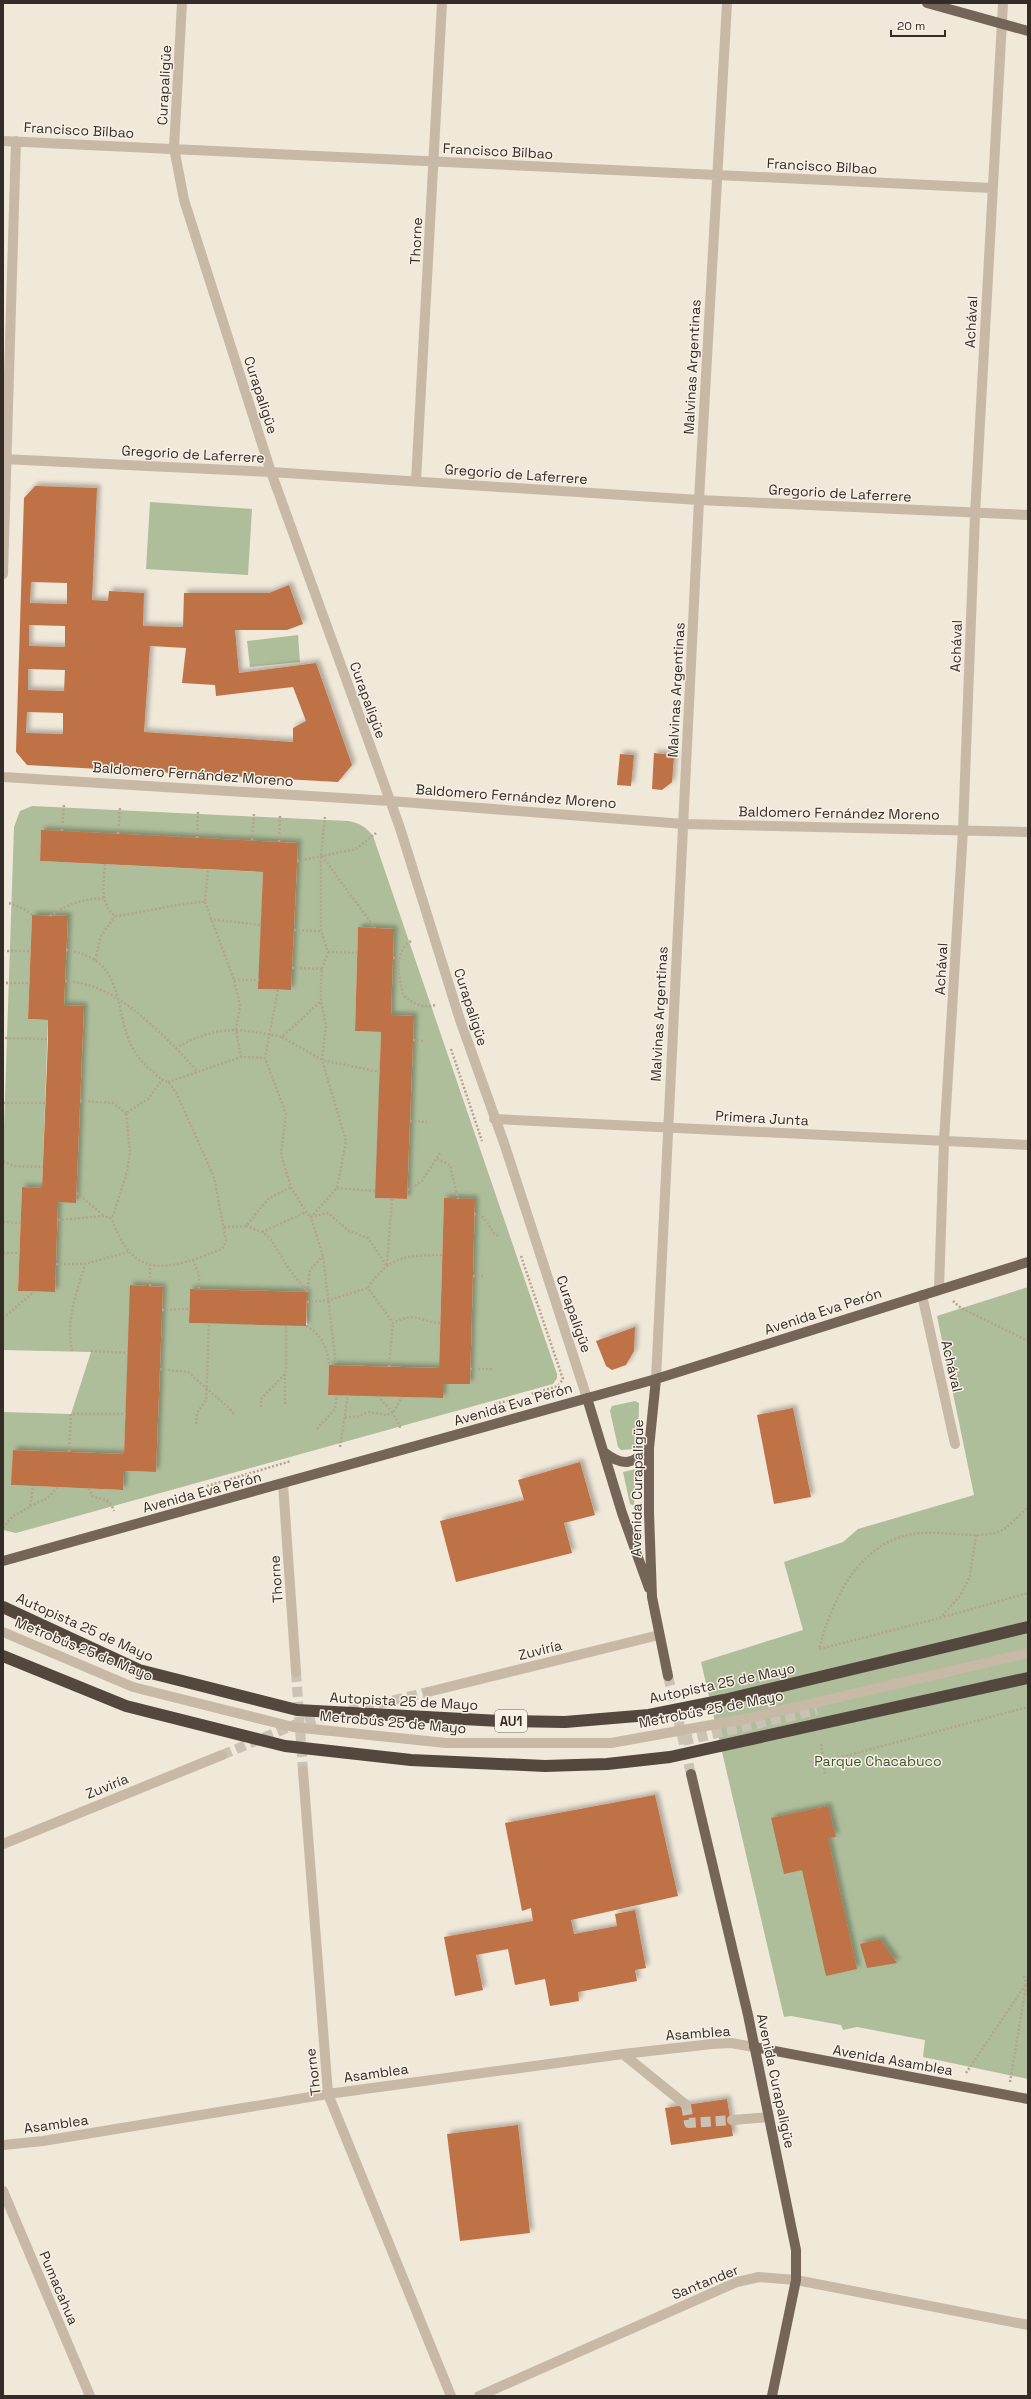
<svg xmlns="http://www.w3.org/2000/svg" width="1031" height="2399" font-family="'Space Grotesk',sans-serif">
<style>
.green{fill:#aebe9a;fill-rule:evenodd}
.building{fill:#c07247;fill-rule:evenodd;filter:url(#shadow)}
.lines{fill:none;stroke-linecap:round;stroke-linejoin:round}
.minor-tunnel{stroke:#cac2b5;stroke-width:10;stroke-dasharray:10 5;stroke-linecap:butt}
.major-tunnel{stroke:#cac2b5;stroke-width:10;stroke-dasharray:10 5;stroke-linecap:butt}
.path{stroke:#b3a390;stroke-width:2.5;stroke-dasharray:2 2;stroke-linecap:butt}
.minor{stroke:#c7b9a6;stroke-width:10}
.major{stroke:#756558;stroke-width:10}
.minor-bridge{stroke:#c7b9a6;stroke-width:10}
.highway-bridge{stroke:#54473e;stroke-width:12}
.labels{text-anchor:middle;stroke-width:3;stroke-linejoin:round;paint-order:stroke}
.shield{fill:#f8f1e5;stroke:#6f6760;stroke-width:1}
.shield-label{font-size:13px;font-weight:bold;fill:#342c27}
.street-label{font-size:14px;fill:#342c27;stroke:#f8f1e5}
.park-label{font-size:14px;fill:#3f512c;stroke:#f8f1e5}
</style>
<defs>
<filter id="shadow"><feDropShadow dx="3.5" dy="-3.5" stdDeviation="2" flood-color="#0004"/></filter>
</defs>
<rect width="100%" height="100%" fill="#f0e8d9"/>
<path class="green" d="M150,502L252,509L248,575L146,569Z
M298,635L300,662L250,667L247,641Z
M32,806L348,821C360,823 366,827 373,836L557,1374V1378L553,1384L16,1533L3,1530V1412L71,1414L91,1352L3,1350V1157L14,827L20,811ZM41,831L298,843L291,990L259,989L263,872L40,861ZM32,915L68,916L64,1005L84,1006L76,1202H58L55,1292L18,1291L22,1187L42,1188L48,1020L28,1019ZM358,927L394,929L391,1015L414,1016L407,1199L376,1198L381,1032L355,1031ZM444,1199L475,1200L470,1384H443V1398L328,1394L329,1365L439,1368ZM131,1285L163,1287L156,1472L124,1471L123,1490L12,1485L13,1450L124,1454ZM190,1289L307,1292V1325L189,1323Z
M1028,1287V2079L923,2057L925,2040L857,2027L843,2030L841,2025L791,2016L784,2017L701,1662L803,1630L784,1562L843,1542L858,1529L974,1495L937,1316Z
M635,1401L639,1403L638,1444L635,1449L621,1450L618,1447L610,1411L612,1406Z
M636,1469L634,1505H633L630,1504L623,1472Z"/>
<path class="building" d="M35,486L97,488L92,600L108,601L109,591L144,593L143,626L183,627L184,593H269L289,585L303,624L287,630H235L239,673L316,663L352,765L338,782L27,765L16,752L24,498ZM31,582L67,583V604L30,603ZM29,625L65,626V647L29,646ZM150,646L186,648L182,683L215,685L216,696L293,687L306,721L293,728V742L144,732ZM28,669L65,670L64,691L28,690ZM27,712L63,713V734L26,733Z
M654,753L674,755L672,782L662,790L652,789Z
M620,754L634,755L631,786L617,785Z
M41,830L298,843L291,990L258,989L263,872L40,861Z
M32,915L68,916L64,1005L84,1006L76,1203L58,1202L55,1292L18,1291L22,1187L42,1188L48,1039V1020L28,1019Z
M358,927L394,929L391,1015L414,1016L407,1199L375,1198L381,1032L355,1031Z
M444,1198L475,1199L470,1384H443V1398L328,1395L329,1365L439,1368Z
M130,1285L163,1287L156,1472L124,1471L123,1490L11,1485L13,1450L124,1454Z
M190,1289L307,1292L306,1326L189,1323Z
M635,1327L634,1351L626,1365L612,1370L606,1366L596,1341Z
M793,1408L811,1497L774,1504L757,1415Z
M580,1462L595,1515L564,1523L572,1553L456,1582L440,1521L524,1500L518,1480Z
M655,1795L678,1896L571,1920L574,1934L617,1926L615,1914L635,1910L646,1968L635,1970L637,1981L578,1992L579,2001L550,2006L545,1979L515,1985L508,1949L476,1955L483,1990L455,1996L444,1937L533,1921L531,1908L522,1911L505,1823Z
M828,1806L836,1837L828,1838L857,1969L826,1976L802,1870L784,1874L771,1818Z
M880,1939L897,1963L867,1968L860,1944Z
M727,2099L733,2136L671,2145L665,2108Z
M518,2125L530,2233L460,2241L447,2134Z"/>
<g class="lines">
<path class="minor-tunnel" d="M296,1672L303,1771
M683,1741L817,1710
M222,1755L299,1723L428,1692
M686,2105L689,2123L732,2120"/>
<path class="major-tunnel" d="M668,1676L691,1774"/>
<path class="path" d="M325,817L321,855V931L328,952L322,969L321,983V1001L326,1026L322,1060L346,1141L337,1188L311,1217L323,1256L336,1365
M62,831L64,804
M118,834L120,807
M197,838L198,811
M252,840L254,814
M279,842L280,815
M322,856L375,928
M297,861L356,849L376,833
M105,864C104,882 99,904 115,916C145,913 175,903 205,902L208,869
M205,902L234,980L240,1006L236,1029L241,1057
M9,903L24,909L32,915
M50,916C67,904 83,899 104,898
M210,919L261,925
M294,930L321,931
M411,941C392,954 399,976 403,995C415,1004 421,1009 435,1005
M66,950C124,959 113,1001 130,1043C137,1059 149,1069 162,1080
M7,951H30
M328,952L357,953
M393,958H399
M95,960L101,936L115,916
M292,968L322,969
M234,980H259
M65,981C110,983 146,1019 176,1048C216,1025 238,1028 282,1037L321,1001
M6,983H29
M278,990L265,1058L286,1114L281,1155L291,1187L306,1212L311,1217L328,1213L349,1231L368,1238L387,1266
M282,1037L322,1060L380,1072
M5,1038L48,1039
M413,1040L425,1041
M176,1048L197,1071
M451,1049L482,1141
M168,1082L241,1057L265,1058
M80,1101L113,1103L126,1113
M3,1103H45
M410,1121L427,1122
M437,1159L450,1165L458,1199
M3,1162L15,1166L43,1167
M337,1188L375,1191
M408,1190L422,1181L440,1153
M77,1193L104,1216
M474,1214L483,1217L494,1233L498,1236
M58,1220L105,1216L112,1219C134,1283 170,1269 222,1249L226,1241L214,1177L176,1092L168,1082L162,1080L148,1099L126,1113L130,1152L127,1172L112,1219
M3,1222L20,1223
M246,1226L262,1232L270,1238L289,1269L307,1292
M224,1227L246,1226L269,1198L291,1187
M262,1232L306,1212
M3,1253H19
M521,1256L563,1379L558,1386L531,1394
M193,1260L199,1274V1290
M56,1264H85L128,1252
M387,1265L392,1199
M473,1276H485
M150,1286V1265
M307,1292L310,1270L323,1256
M953,1301L961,1308L1028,1341
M307,1302L329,1300L368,1288
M162,1310L189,1309
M3,1318L34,1292
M440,1323C417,1321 417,1311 393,1323L368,1288C388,1256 408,1255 442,1255
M306,1326C321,1334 328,1349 329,1365
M72,1351C66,1318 76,1296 85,1264
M91,1351L128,1353
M389,1367L393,1323
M160,1369L188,1372L229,1408L234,1414
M470,1369H492
M285,1374V1406
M378,1396L393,1413L402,1397
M495,1404L514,1399
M261,1407V1399L285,1374L286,1369V1325
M345,1417H357L369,1412L386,1415L393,1413L401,1429
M196,1424L197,1413L206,1400L209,1323
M317,1429L335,1409L337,1395
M340,1447L348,1395
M69,1452L71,1414H126
M207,1486L291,1461
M89,1488L93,1497C105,1499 110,1500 114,1511
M30,1506L48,1498L57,1487
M3,1528L13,1516L30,1507L33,1486
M976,1535L970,1576L960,1596L940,1618L819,1649C833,1597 861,1537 922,1533C947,1531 974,1539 998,1532C1008,1529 1020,1514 1028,1507
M940,1618L1028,1593
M821,1744L825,1774
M823,1762L1028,1707
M1024,1976L1028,1987
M966,2073L1026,1984
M1010,2082L1026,1986"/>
<path class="minor" d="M182,3L174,148L184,200L271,472L400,828L460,1020L504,1143L587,1398
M3,141L992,188
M3,459L271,472L699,500L1028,515
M416,481L442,3
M3,574L16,141
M3,777L390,801L684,824L1028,832
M494,1119L1028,1145
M939,1289L944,1141L963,830L975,514L1003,3
M922,1295L955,1444
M656,1379L699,500L727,3
M283,1484L296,1672
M428,1692L659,1635
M303,1771L328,2094L451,2396
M3,1844L222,1755
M623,2054L686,2105
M732,2120L769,2117
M3,2145L43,2141L328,2094L623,2054L712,2044L731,2043L754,2047
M3,2191L90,2396
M479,2396L737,2282L759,2277L796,2280L1028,2325"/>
<path class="major" d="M927,3L1028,31
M656,1379L649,1448V1513L652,1597L668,1676
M587,1398L622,1513L649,1588
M605,1453C623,1467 634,1464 649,1448
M3,1561L656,1379L1028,1262
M691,1774L748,2015L796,2250V2280L772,2396
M754,2047L1028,2099"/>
<path class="minor-bridge" d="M3,1632L133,1687L293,1727L446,1743H611L750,1718L1028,1653"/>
<path class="highway-bridge" d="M3,1607L139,1670L297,1710L500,1721L565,1722L649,1715L724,1700L1028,1627
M3,1656L126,1706L285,1746L411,1760L545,1766L607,1764L670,1757L1028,1678"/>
</g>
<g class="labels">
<rect class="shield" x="495" y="1710" width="32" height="22" rx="3"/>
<g class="shield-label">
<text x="511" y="1726">AU1</text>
</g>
<g class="street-label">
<text transform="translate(164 85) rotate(-87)" y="5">Curapaligüe</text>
<text transform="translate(79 130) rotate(3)" y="5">Francisco Bilbao</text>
<text transform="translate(498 151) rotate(3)" y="5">Francisco Bilbao</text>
<text transform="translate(822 166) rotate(3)" y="5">Francisco Bilbao</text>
<text transform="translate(416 241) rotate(-87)" y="5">Thorne</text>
<text transform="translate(971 322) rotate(-87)" y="5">Achával</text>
<text transform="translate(692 367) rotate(-87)" y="5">Malvinas Argentinas</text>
<text transform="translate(261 395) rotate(72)" y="5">Curapaligüe</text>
<text transform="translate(193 454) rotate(3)" y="5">Gregorio de Laferrere</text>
<text transform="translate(516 474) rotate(4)" y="5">Gregorio de Laferrere</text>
<text transform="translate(840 493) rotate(3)" y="5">Gregorio de Laferrere</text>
<text transform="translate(956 646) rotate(-88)" y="5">Achával</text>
<text transform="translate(676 690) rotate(-87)" y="5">Malvinas Argentinas</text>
<text transform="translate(368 700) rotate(70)" y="5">Curapaligüe</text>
<text transform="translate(193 774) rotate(4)" y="5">Baldomero Fernández Moreno</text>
<text transform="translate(516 796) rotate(4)" y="5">Baldomero Fernández Moreno</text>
<text transform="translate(839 813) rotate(1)" y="5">Baldomero Fernández Moreno</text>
<text transform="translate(941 969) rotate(-87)" y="5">Achával</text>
<text transform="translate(471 1007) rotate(72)" y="5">Curapaligüe</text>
<text transform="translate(659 1014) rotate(-87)" y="5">Malvinas Argentinas</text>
<text transform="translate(762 1118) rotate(3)" y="5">Primera Junta</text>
<text transform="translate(823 1311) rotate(-18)" y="5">Avenida Eva Perón</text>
<text transform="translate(574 1314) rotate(71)" y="5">Curapaligüe</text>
<text transform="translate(952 1366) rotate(77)" y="5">Achával</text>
<text transform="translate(513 1404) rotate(-16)" y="5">Avenida Eva Perón</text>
<text transform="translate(637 1488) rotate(-89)" y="5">Avenida Curapaligüe</text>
<text transform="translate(202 1492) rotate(-15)" y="5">Avenida Eva Perón</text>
<text transform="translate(276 1579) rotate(-94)" y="5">Thorne</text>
<text transform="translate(85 1627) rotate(24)" y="5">Autopista 25 de Mayo</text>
<text transform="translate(84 1649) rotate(22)" y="5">Metrobús 25 de Mayo</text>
<text transform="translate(540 1650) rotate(-14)" y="5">Zuviría</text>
<text transform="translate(722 1683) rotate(-12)" y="5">Autopista 25 de Mayo</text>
<text transform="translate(404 1701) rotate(3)" y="5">Autopista 25 de Mayo</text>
<text transform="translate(711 1709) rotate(-11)" y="5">Metrobús 25 de Mayo</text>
<text transform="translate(393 1722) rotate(5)" y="5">Metrobús 25 de Mayo</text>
<text transform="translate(107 1786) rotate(-22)" y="5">Zuviría</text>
<text transform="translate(698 2033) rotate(-4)" y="5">Asamblea</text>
<text transform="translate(893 2060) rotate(10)" y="5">Avenida Asamblea</text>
<text transform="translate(313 2072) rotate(-97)" y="5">Thorne</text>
<text transform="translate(376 2073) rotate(-8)" y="5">Asamblea</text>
<text transform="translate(776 2081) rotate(78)" y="5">Avenida Curapaligüe</text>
<text transform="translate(56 2124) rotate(-8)" y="5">Asamblea</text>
<text transform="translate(705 2282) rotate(-22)" y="5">Santander</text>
<text transform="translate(59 2288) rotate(67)" y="5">Pumacahua</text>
</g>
<g class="park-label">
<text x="878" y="1766">Parque Chacabuco</text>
</g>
</g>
<rect width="1031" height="2399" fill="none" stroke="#342c27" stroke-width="8"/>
<path d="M891 30v6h54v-6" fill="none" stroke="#342c27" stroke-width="2"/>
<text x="897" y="30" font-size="12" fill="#342c27" stroke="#f8f1e5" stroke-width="3" paint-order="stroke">20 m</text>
</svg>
